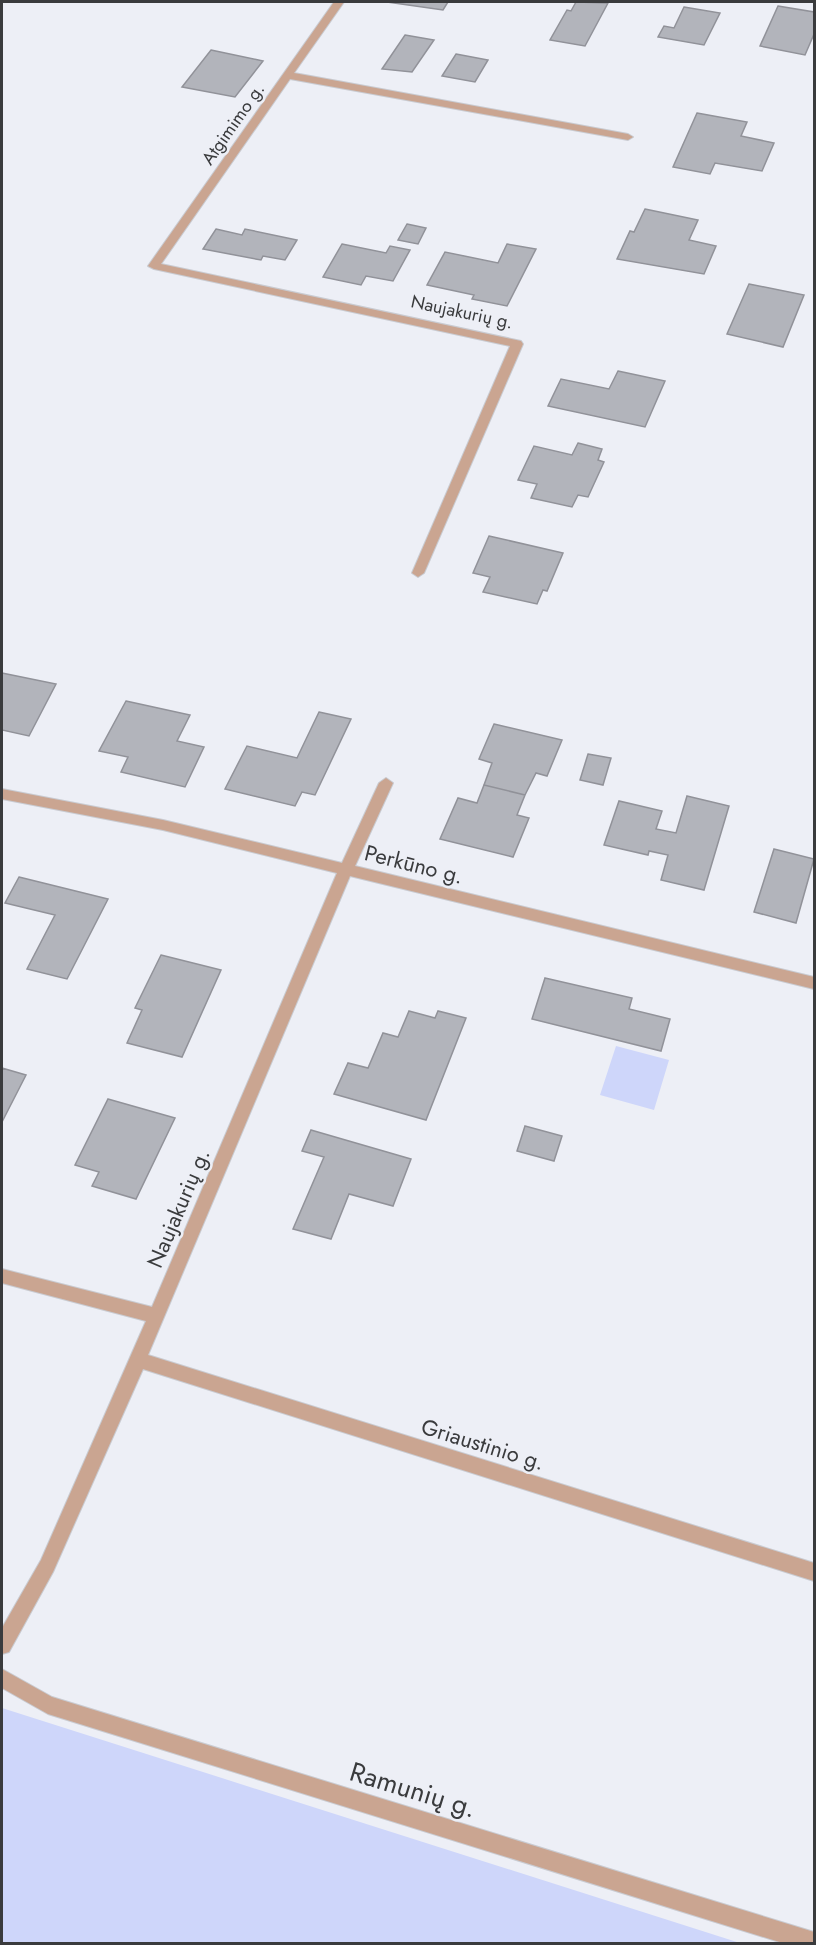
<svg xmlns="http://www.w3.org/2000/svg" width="816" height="1945" font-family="Jost,sans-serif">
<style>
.green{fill:#ced6fa}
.building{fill:#b2b4bb;stroke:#919299;stroke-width:1.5}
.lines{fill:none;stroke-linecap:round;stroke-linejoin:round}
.street-casing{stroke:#c9cbd1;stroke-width:2}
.street{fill:#caa591;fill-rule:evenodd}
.labels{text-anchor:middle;stroke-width:5;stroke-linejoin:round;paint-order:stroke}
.far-street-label{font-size:18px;fill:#3a3b3d;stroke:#edeff6}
.street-label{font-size:22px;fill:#3a3b3d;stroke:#edeff6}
.near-street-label{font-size:27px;fill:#3a3b3d;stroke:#edeff6}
</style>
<rect width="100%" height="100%" fill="#edeff6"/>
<path class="green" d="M616,1046L669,1060L654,1110L600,1095Z
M2,1708L740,1943H2Z"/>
<path class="building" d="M387,2H448L443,10Z
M576,2L608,3L585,46L550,40L567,10L571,11Z
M778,6L814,12V34L805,55L760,46Z
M684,7L720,13L704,45L658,37L664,26L674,28Z
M405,35L434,40L412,72L382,69Z
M211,50L263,61L235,97L182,87Z
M456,54L488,60L475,82L442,76Z
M697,113L747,122L741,136L774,143L762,171L715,163L710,174L673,167Z
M645,209L698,220L689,240L716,246L704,274L617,259L630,231L634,232Z
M407,224L426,228L418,244L398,240Z
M216,229L242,235L245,229L297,240L285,260L263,256L261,260L203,249Z
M342,244L386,253L390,246L410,250L393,281L366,276L361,285L323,277Z
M507,244L536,249L507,306L472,299L474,295L427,285L445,252L498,263Z
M749,284L804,295L783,347L727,334Z
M618,371L665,381L645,427L548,406L561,379L609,389Z
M578,443L602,449L598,460L604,462L588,497L578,495L572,507L531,498L537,484L518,480L534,446L572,455Z
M489,536L563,553L547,591L543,590L537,604L483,592L490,577L473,573Z
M2,673L56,684L29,736L2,730Z
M126,701L190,715L177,741L204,747L185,787L121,772L128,757L99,751Z
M319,712L351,719L315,795L302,792L295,806L225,789L247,746L297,758Z
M494,724L562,740L547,776L536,773L525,795L484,785L492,763L479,759Z
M588,754L611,758L603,785L580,780Z
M484,785L525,795L517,815L529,818L513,857L440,839L458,798L477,803Z
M687,796L729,806L704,890L661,880L668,855L649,851L648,855L604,845L619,801L662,811L656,829L676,833Z
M774,849L814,859L796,923L754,912Z
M19,877L108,899L67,979L27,969L55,915L5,903Z
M161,955L221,970L182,1057L127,1043L142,1010L135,1008Z
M545,978L632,998L629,1009L670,1019L661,1051L532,1019Z
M409,1011L435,1018L438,1011L466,1018L426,1120L334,1094L348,1063L368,1068L383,1033L398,1037Z
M2,1068L26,1075L2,1122Z
M108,1099L175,1118L136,1199L92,1186L99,1172L75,1165Z
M525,1126L562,1136L554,1161L517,1151Z
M311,1130L411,1159L393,1206L349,1194L331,1239L293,1229L324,1157L302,1151Z"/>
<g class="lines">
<g class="street-casing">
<path id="street" d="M334,2H344L294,73L628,134L633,137L628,140L290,79L161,264L521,341L523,344L424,573L418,577L412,573L510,346L154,269L148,266Z
M386,778L393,783L355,866L814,977V989L350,876L148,1355L814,1563V1581L143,1369L53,1572L9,1652L2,1654V1628L41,1560L146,1321L2,1283V1269L152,1307L337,873L163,830L2,799V789L163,820L342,863L379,783Z
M2,1669L52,1697L814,1932V1944H786L48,1714L2,1688Z"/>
</g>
<use href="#street" class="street"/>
</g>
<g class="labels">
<g class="far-street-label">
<text transform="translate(233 124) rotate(-55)" y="6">Atgimimo g.</text>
<text transform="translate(462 312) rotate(12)" y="6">Naujakurių g.</text>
</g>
<g class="street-label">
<text transform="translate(414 864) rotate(14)" y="8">Perkūno g.</text>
<text transform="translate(178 1208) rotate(-67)" y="8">Naujakurių g.</text>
<text transform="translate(483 1444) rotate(17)" y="8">Griaustinio g.</text>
</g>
<g class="near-street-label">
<text transform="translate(413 1790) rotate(17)" y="9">Ramunių g.</text>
</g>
</g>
<rect width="816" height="1945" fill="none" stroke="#3a3b3d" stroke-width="6"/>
</svg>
